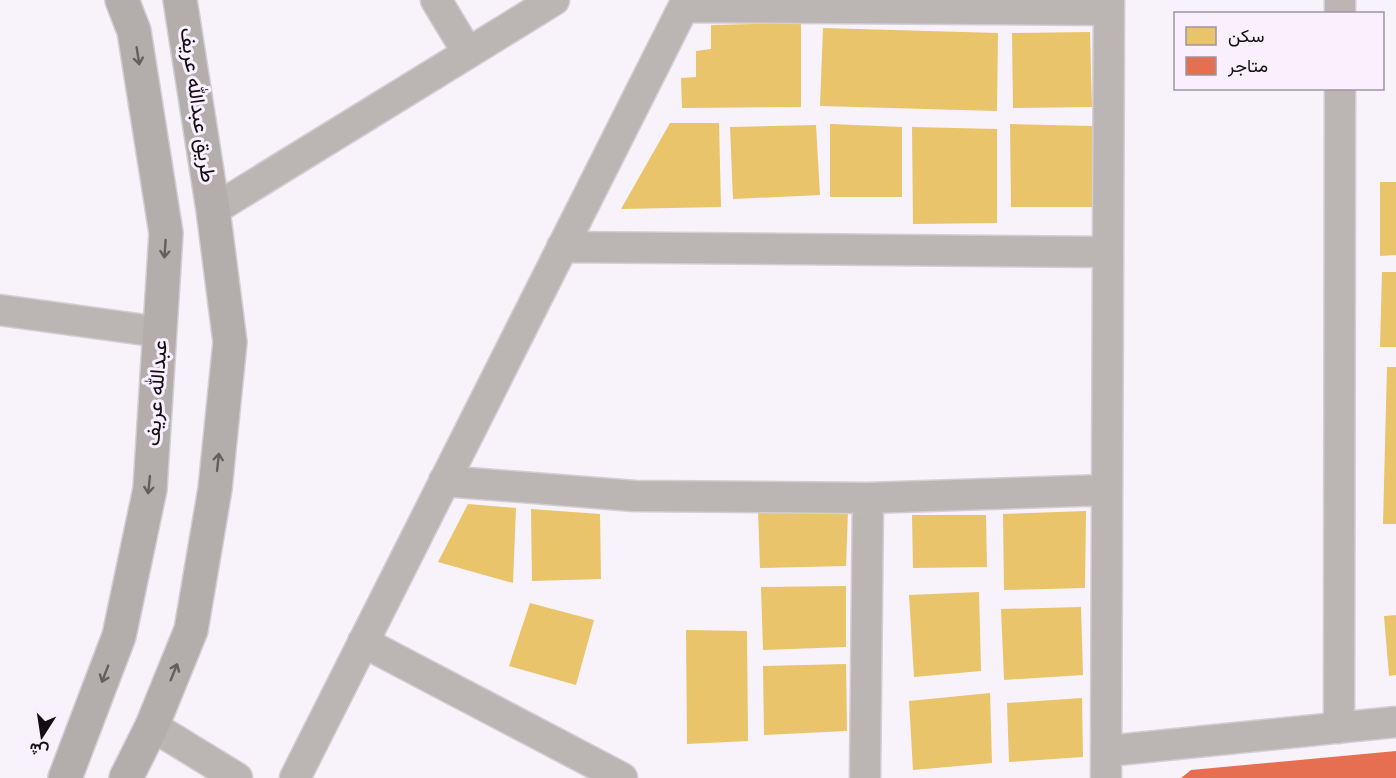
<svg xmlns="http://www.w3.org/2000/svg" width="1396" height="778" font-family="'Noto Sans',Vazirmatn,sans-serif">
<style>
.homes{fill:#e9c46a}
.shops{fill:#e76f51}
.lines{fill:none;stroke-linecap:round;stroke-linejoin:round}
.minor-casing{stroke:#d3ced4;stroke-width:33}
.major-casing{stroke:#d3ced4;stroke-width:36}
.minor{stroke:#bbb6b4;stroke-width:30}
.major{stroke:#b3aeac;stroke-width:33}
.oneway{stroke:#635e60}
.labels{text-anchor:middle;stroke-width:6;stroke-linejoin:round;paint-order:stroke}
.street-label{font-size:21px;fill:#130e14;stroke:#faeffd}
</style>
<rect width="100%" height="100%" fill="#f8f2fa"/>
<path class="homes" d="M801,23V107L682,108L681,78L696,77V51L711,49V25Z
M823,28L998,33L997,111L820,106Z
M1090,32L1092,107L1013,108L1012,33Z
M670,123H719L721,207L621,209Z
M830,124L902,127V197H830Z
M1010,124L1092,126L1093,207H1011Z
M816,125L820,195L733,199L730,127Z
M912,127L997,129V223L913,224Z
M1380,182H1396V255L1380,256Z
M1382,272H1396V347H1380Z
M1387,367H1396V524H1383Z
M468,504L516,508L513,583L438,562Z
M531,509L600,514L601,579L532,581Z
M758,510L848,511L846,566L760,568Z
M1086,511L1085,588L1004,590L1003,514Z
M912,515H986L987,567L913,568Z
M846,586V647L763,650L761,587Z
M979,592L981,671L914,677L909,595Z
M530,603L594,620L576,685L509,666Z
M1081,607L1083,675L1004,680L1001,609Z
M1396,615V675L1389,676L1384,616Z
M686,630L747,631L748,741L687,744Z
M846,664L847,731L764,735L763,666Z
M990,693L992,763L913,770L909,701Z
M1082,698L1083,757L1009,762L1007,703Z"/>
<path class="shops" d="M1396,751V778H1181L1191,770Z"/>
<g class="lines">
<g class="minor-casing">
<path id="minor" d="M436,0L468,53
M684,7L1108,10
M1340,14V0
M213,210L554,0
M562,247L1108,252
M0,310L160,332
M444,481L635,496L868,498L1106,490
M363,642L622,778
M152,726L237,778
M1339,728L1340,88
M1107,751L1396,722
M295,778L687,0
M865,778L868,498
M1106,778L1109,0"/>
</g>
<g class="major-casing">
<path id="major" d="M65,778L119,636L150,489L166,233L134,31L122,0
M126,778L152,726L191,630L215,489L230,342L213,210L180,0"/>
</g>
<use href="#minor" class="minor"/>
<use href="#major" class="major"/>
</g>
<defs><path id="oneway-shaft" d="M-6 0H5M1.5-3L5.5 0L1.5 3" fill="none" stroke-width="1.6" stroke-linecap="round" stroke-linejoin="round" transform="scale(1.5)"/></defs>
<g class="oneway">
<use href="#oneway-shaft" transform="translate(138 56) rotate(81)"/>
<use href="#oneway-shaft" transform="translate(165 249) rotate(94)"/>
<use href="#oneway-shaft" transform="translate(218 462) rotate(-84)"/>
<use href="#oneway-shaft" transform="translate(149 485) rotate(96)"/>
<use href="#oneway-shaft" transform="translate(174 672) rotate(-68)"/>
<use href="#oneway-shaft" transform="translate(105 674) rotate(111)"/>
</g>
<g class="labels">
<g class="street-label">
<text transform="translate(198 105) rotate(82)" y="7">طريق عبدالله عريف</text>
<text transform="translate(156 393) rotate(-86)" y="7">عبدالله عريف</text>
</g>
</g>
<rect x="1174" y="12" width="210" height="78" fill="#faeffd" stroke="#9e95a0" stroke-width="1.5"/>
<rect x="1186" y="27" width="30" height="18" fill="#e9c46a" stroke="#9e95a0" stroke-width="1.5"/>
<text x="1228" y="42" font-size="18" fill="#130e14">سكن</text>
<rect x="1186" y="57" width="30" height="18" fill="#e76f51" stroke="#9e95a0" stroke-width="1.5"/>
<text x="1228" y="72" font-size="18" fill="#130e14">متاجر</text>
<g transform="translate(42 736) rotate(192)" stroke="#faeffd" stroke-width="4.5" paint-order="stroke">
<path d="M0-4.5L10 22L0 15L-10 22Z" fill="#130e14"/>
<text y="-9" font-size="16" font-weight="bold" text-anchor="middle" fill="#130e14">ش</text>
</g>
</svg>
